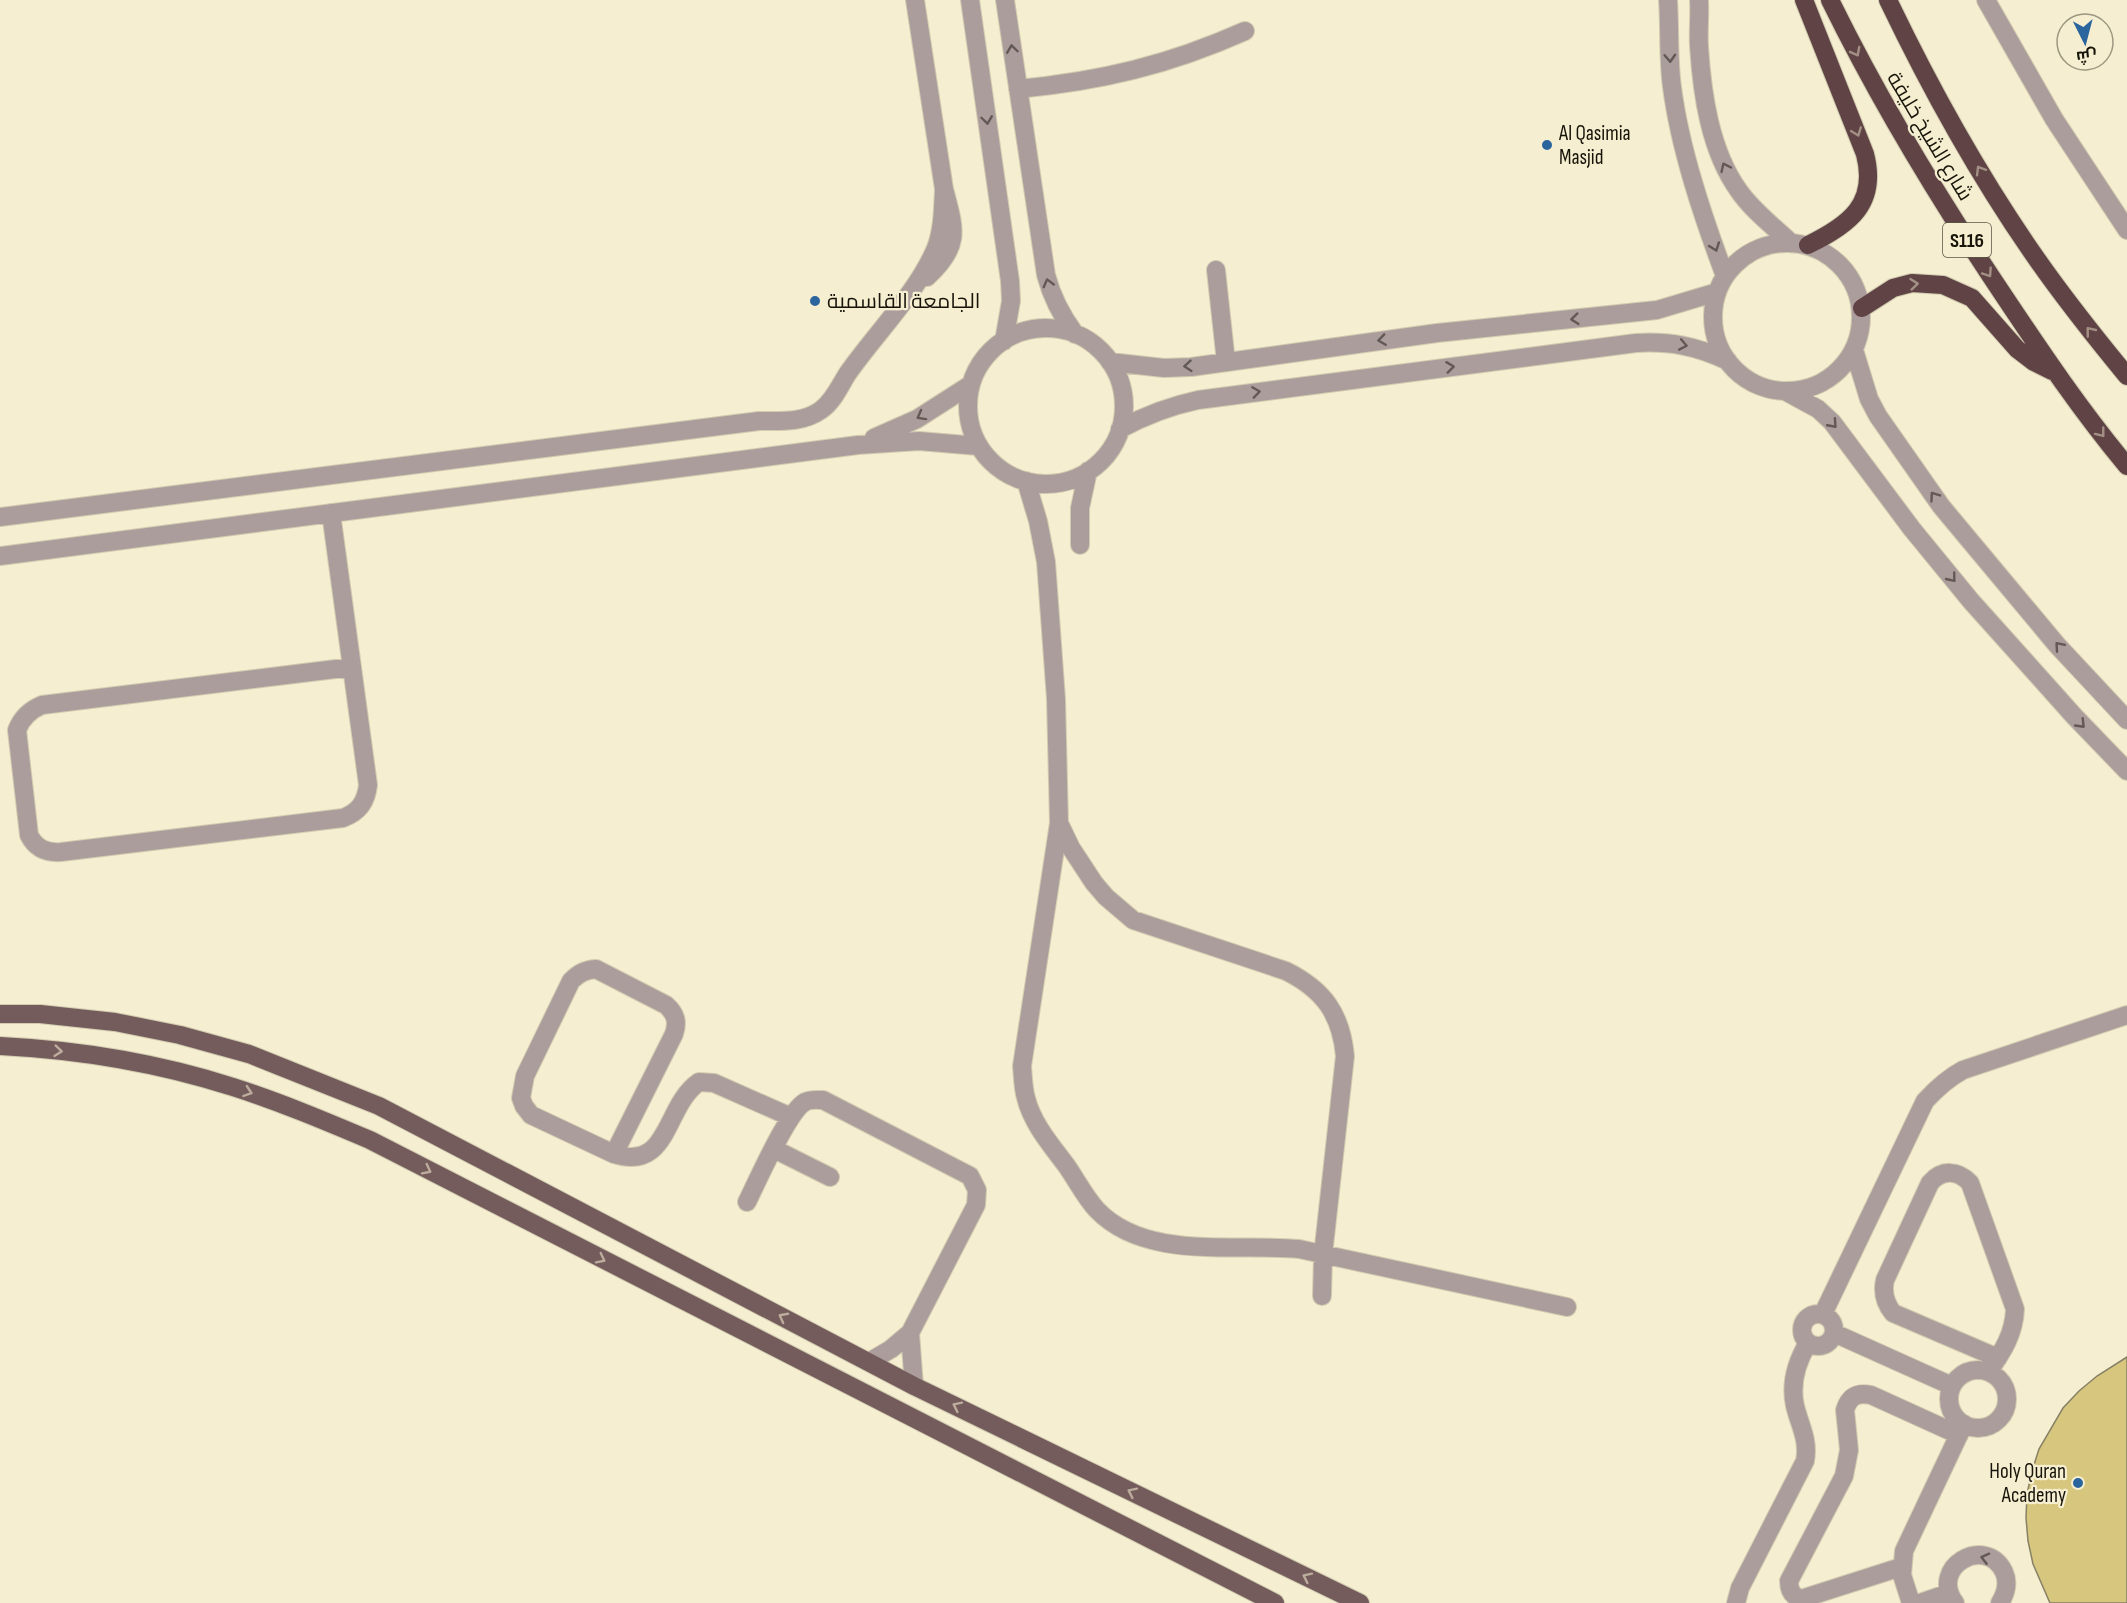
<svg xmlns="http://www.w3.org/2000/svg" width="2127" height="1603" font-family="'Sofia Sans Condensed',Cairo,sans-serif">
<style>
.building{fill:#d7c67d;stroke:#878166;stroke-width:1.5}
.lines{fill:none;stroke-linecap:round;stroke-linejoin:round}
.minor-casing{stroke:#d1cbb0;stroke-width:20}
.major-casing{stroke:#d1cbb0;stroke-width:20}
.highway-casing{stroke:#d1cbb0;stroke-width:20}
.minor{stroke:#ac9d9d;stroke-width:18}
.major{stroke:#745b5c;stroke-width:18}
.highway{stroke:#604345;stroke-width:18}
.oneway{stroke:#625854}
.oneway2{stroke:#a39084}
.oneway3{stroke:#bbac9c}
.poi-dot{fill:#2b659d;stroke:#f5eed0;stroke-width:2}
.labels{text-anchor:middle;stroke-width:4.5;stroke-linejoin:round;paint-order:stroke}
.shield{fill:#f5eed0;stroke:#5a5545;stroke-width:1.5}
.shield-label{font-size:20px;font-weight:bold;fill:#17140a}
.poi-label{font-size:21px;fill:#17140a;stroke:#f5eed0;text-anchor:start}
.street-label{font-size:21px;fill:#17140a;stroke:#f5eed0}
</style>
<rect width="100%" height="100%" fill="#f5eed0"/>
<path class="building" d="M2127,1357V1603H2050L2033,1564L2028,1541L2026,1518L2027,1494L2032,1471L2039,1449L2063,1408L2079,1391L2097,1376Z"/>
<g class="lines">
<g class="minor-casing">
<path id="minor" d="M915,0L944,189C955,230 961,246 927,277
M970,0L1010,281L1011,301L1004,341
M1005,0L1046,275C1052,298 1061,315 1075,334
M1668,0C1670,29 1668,58 1672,87C1680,149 1703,217 1725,276
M1699,0C1700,15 1698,31 1699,46C1702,94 1710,151 1739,191C1752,210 1773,226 1791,243
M1986,0L2054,119L2127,230
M1018,89C1101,81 1169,65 1245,31
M1713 317a74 74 0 1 1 148 0a74 74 0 1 1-148 0Z
M1216,270L1226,362
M968 406a78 78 0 1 1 156 0a78 78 0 1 1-156 0Z
M1854,350L1869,399L1878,416L1941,506L2057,645L2127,720
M1110,362L1164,368L1191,367L1437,333L1657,310L1717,292
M1785,391L1818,409L1832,422L1912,529L1971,601L2074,716L2127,771
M1120,429C1146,415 1170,406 1198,400L1636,343C1669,341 1697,346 1728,361
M874,438L917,419L970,385
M1026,481L1038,521L1046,562L1056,699L1059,823L1071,848L1094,883L1106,897L1133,920L1286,971C1324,990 1341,1014 1345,1056L1323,1255L1322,1296
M331,513L368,785C366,802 359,812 343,818L61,852C47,853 36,849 29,835L17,730C22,717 30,710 42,705L352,667
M0,517L759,421C781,421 803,423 821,410C834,401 840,385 848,373C876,333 917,293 936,248C943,229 943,209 944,189
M1080,545V508L1088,471
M0,556L858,445L919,441L978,446
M1059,823L1022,1066C1023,1077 1023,1088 1026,1098C1032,1123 1051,1145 1066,1165C1076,1179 1085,1197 1097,1210C1146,1261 1236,1243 1299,1249L1567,1307
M596,969L666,1005C676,1014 678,1022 674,1034L614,1154L531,1115L524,1106L521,1098L525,1076L571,981C579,973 585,970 596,969Z
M774,1149L830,1177
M614,1154C670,1172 664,1106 699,1082L714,1083L791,1117
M747,1202C757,1182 788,1111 805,1102C810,1099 817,1100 823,1100L970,1176L977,1190L976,1205L910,1333L891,1349L869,1362
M1802 1330a16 16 0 1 1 32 0a16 16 0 1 1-32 0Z
M1823,1314L1925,1101C1937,1088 1948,1078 1963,1070L2127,1015
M910,1333L914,1386
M1834,1333L1952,1386
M1949 1399a29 29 0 1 1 58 0a29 29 0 1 1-58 0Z
M1989,1371C2003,1351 2014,1334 2015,1309L1970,1183C1958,1170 1942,1169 1930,1183L1885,1280C1882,1293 1885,1303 1893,1313L1998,1358
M1901,1567L1801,1599C1792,1596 1789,1590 1789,1581L1844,1476L1849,1450L1845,1410C1849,1397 1857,1392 1871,1395L1959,1435
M1736,1603L1740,1588L1805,1461C1809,1440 1800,1426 1795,1406C1790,1383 1796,1363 1808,1343
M1911,1603L1902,1575L1904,1551L1964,1424
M1920,1603L1949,1593
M1955,1603C1928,1567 1986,1534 2004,1572C2009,1583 2006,1593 2000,1603"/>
</g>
<g class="major-casing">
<path id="major" d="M0,1014H40L115,1022L180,1035L249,1054L379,1106L914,1386L1360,1603
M0,1046C79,1050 158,1063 233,1087C280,1102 325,1121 370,1140L1275,1603"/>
</g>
<g class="highway-casing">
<path id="highway" d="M1804,0L1865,154C1878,204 1849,225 1808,245
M1830,0C1880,102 1939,199 2002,293C2042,353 2081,411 2127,466
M1888,0C1933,94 1985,187 2046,272C2072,308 2099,342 2127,376
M1862,308L1893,288L1912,283L1943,285L1972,298L2017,349L2034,362L2052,371"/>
</g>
<use href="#minor" class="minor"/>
<use href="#major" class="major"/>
<use href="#highway" class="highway"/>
</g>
<defs><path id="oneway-chevron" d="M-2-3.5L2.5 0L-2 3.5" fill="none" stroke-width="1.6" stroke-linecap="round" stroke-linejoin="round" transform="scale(1.5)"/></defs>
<g class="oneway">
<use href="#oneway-chevron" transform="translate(1012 49) rotate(-98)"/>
<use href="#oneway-chevron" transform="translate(1670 58) rotate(87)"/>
<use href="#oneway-chevron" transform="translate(987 120) rotate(82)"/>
<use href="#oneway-chevron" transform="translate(1725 167) rotate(-115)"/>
<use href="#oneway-chevron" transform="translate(1715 247) rotate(70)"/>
<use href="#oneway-chevron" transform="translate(1048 283) rotate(-105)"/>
<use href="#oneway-chevron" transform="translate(1575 319) rotate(174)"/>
<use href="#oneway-chevron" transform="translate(1382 340) rotate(172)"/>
<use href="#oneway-chevron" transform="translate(1683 345) rotate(11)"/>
<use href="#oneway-chevron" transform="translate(1188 366) rotate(175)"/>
<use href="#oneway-chevron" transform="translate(1450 367) rotate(-7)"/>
<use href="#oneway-chevron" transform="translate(1256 392) rotate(-8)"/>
<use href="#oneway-chevron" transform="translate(921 416) rotate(151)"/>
<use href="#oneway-chevron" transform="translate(1833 424) rotate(48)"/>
<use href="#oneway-chevron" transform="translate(1934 496) rotate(-125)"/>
<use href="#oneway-chevron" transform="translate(1952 578) rotate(51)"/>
<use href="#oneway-chevron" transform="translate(2059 646) rotate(-131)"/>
<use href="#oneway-chevron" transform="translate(2081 724) rotate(46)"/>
<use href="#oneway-chevron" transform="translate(1985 1558) rotate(-166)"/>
</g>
<g class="oneway2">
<use href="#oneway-chevron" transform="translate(1856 52) rotate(62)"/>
<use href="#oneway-chevron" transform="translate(1857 132) rotate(69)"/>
<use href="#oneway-chevron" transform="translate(1980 170) rotate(-121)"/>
<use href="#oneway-chevron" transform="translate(1988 273) rotate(56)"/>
<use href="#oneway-chevron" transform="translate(1914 284) rotate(-6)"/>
<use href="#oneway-chevron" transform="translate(2090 331) rotate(-129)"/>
<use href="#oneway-chevron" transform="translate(2101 433) rotate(52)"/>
</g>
<g class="oneway3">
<use href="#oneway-chevron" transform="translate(58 1051) rotate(6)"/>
<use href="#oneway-chevron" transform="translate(248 1092) rotate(19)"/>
<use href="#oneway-chevron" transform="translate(427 1170) rotate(27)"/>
<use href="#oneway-chevron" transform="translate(601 1259) rotate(27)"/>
<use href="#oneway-chevron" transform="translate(783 1317) rotate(-152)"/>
<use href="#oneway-chevron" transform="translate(957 1406) rotate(-154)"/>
<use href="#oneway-chevron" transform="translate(1132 1492) rotate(-154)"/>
<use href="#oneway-chevron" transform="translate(1307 1577) rotate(-154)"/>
</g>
<g class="poi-dot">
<circle cx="1547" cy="145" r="6"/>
<circle cx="815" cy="301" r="6"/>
<circle cx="2078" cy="1483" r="6"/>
</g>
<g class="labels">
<rect class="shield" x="1943" y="223" width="48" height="34" rx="4.5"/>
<g class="shield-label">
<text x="1967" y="247">S116</text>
</g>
<g class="poi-label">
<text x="1559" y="140">Al Qasimia<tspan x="1559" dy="24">Masjid</tspan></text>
<text x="827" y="308">الجامعة القاسمية</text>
<text x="2066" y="1478" text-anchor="end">Holy Quran<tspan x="2066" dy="24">Academy</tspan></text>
</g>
<g class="street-label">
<text transform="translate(1930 136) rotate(59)" y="7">شارع الشيخ خليفة</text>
</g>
</g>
<g transform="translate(2085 42) rotate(174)"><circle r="28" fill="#f5eed0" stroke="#9c9781" stroke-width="1.5"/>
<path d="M0-4.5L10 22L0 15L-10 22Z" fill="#2b659d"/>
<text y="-9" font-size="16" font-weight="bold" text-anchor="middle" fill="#17140a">ش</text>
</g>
</svg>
